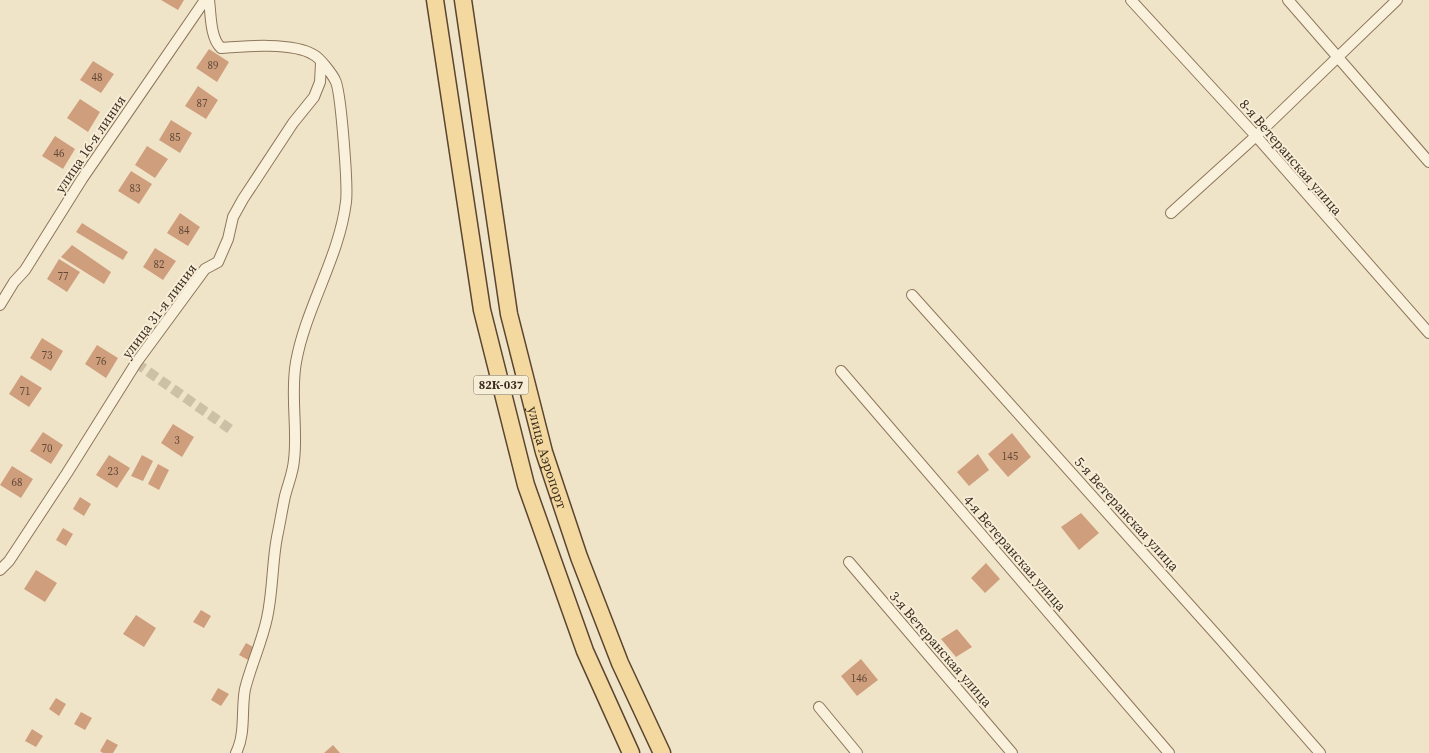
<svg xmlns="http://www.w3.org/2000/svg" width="1429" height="753" font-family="'Source Serif 4',serif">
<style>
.building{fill:#cf9f7d}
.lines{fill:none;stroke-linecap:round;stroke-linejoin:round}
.minor-tunnel{stroke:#ccc0a6;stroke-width:10;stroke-dasharray:10 5;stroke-linecap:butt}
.minor-casing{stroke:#8d765c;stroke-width:12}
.primary-casing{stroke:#5b4430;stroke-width:19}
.minor{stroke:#faf1dc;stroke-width:10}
.primary{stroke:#f3d9a0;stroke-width:16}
.labels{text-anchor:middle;stroke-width:4;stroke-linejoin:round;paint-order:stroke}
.number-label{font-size:11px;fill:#624a37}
.shield{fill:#f7eed8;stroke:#756857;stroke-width:1}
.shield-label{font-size:12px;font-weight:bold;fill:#3d2e20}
.street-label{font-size:14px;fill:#3d2e20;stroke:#f7eed8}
</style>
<rect width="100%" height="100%" fill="#f0e4c8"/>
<path class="building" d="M161,0H184L178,10Z
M209,49L229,62L217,82L196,68Z
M93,61L114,74L101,93L80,80Z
M198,86L218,100L206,119L185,106Z
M80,99L100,112L88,132L67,118Z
M171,120L192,133L180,153L159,140Z
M55,136L75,149L63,169L42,156Z
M147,146L168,159L155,178L135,165Z
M131,171L152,184L139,204L118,191Z
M180,213L200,227L188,246L167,233Z
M82,223L128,252L123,260L76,232Z
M72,245L111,272L104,284L61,257Z
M155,248L176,261L163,280L143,267Z
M59,259L80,272L67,292L47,279Z
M42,338L63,351L51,371L30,358Z
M97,345L118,358L106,378L85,364Z
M21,375L42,388L29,407L9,394Z
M173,424L194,437L182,457L161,443Z
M43,432L63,445L51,464L30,451Z
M1012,433L1031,457L1008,477L988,454Z
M978,454L989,470L969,486L957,472Z
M109,455L130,468L117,488L96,475Z
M142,455L153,461L143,481L131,476Z
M158,464L169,470L159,490L148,484Z
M12,466L33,479L21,498L0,485Z
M80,497L91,504L84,516L73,509Z
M1081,513L1099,533L1079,550L1061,527Z
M63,528L73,534L66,546L56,540Z
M986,563L1000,579L985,593L971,578Z
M36,570L57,583L45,602L24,589Z
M201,610L211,616L204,628L193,622Z
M136,615L156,628L144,647L123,634Z
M957,629L972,647L956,657L941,639Z
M246,643L257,649L250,661L239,655Z
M861,659L878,680L857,696L841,676Z
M218,688L229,694L221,706L211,700Z
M56,698L66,704L59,716L49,709Z
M81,712L92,718L85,730L74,724Z
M32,729L43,736L36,747L25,741Z
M107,739L118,745L113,753H103L100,751Z
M333,745L340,753H324Z"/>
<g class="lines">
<path class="minor-tunnel" d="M136,363L230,429"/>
<g class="minor-casing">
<path id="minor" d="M209,0C211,14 210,38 221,48C245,46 294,42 314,55C320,58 332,74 335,80C341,89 348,187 346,202C339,258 306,307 296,362C290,395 298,428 294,460C293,473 288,484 285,496C282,510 280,523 277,537C272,563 273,591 267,618C262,642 251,665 245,689C241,710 246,733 236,753
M1131,0L1256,136L1429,333
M1288,0L1429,162
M1171,213L1256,136L1397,0
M912,295L1221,640L1320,753
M0,305L14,282L25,270L82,179L205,0
M841,371L1169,753
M849,562L1012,753
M0,570L9,561L67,473L136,363L205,269L218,262L228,239L233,217L243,199L293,123L314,97L320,82L321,63
M819,707L857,753"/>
</g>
<g class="primary-casing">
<g id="primary">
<path d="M435,0L482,310L526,485L585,651L631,753"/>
<path id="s1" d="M463,0L509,314L544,452L579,557L620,663L662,753"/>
</g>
</g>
<use href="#minor" class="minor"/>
<use href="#primary" class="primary"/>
</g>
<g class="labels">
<g class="number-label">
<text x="213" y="69">89</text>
<text x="97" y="81">48</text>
<text x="202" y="107">87</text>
<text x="175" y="141">85</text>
<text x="59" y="157">46</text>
<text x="135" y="192">83</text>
<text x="184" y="234">84</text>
<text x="159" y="268">82</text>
<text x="63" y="280">77</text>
<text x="47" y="359">73</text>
<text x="101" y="365">76</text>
<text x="25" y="395">71</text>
<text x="177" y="444">3</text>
<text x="47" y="452">70</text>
<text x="1010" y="460">145</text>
<text x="113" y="475">23</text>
<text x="17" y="486">68</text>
<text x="859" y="682">146</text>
</g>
<rect class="shield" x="473.5" y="375.5" width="55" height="19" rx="4"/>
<g class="shield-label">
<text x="501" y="389">82К-037</text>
</g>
<g class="street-label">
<text transform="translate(90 144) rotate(-56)" y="5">улица 16-я линия</text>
<text transform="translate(1291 157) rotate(49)" y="5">8-я Ветеранская улица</text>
<text transform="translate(159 311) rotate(-53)" y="5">улица 31-я линия</text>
<text dy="5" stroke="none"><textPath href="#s1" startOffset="466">улица Аэропорт</textPath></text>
<text transform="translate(1127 514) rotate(48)" y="5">5-я Ветеранская улица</text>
<text transform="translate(1015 553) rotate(49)" y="5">4-я Ветеранская улица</text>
<text transform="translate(941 649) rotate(49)" y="5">3-я Ветеранская улица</text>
</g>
</g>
</svg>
